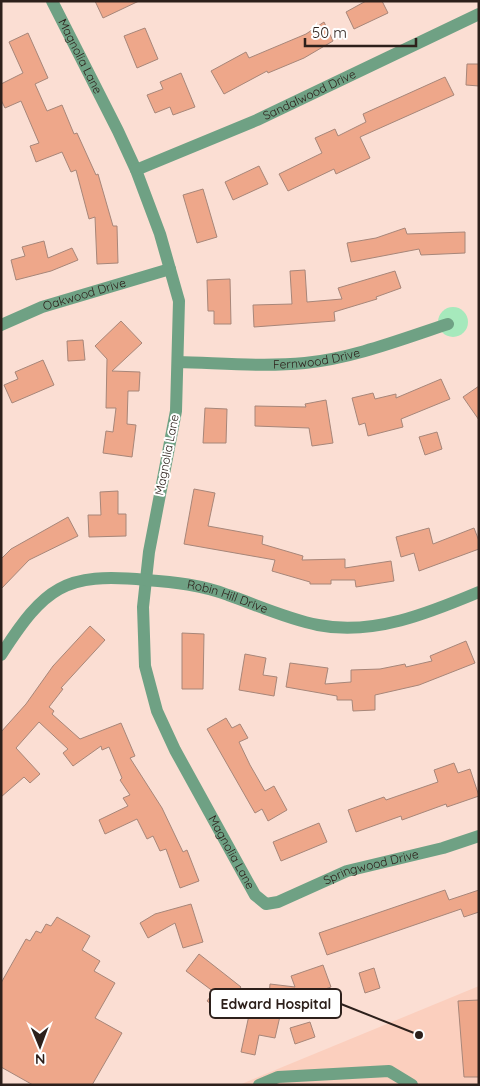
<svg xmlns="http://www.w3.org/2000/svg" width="480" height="1086" font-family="Quicksand,sans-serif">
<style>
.built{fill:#fbcfbe}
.green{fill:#a6e9bc}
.building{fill:#eea78a;stroke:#a78679}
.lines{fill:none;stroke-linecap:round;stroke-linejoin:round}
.minor{stroke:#6fa184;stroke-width:12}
.labels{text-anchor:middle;stroke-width:4;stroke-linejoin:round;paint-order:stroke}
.street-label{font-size:12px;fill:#2d201b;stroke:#fff}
.leader{fill:none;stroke:#2d201b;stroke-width:2}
.callout-dot{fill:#2d201b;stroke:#fff;stroke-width:2}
.callout{fill:#fff;stroke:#2d201b;stroke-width:2}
.callout-label{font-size:14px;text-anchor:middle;font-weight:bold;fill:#2d201b}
</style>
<rect width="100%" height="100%" fill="#fbded3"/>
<path class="built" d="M479,986V1085H239Z"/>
<path class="green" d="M438 322a15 15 0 1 1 30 0a15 15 0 1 1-30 0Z"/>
<path class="building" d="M95,1H139L103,18Z
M366,1H382L388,13L354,29L346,12Z
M324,22L333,41L304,58L268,73L267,71L224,94L211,71L246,52L249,58L306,34Z
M145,28L158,59L137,68L124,36Z
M28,33L48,78L35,84L47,111L62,105L74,134L77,133L96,175L98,174L113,226H117L118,263L97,264L95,217L89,219L76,170L71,172L62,152L36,162L30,146L39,143L21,101L5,108L1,100V84L23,73L9,42Z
M467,64H479V86L466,85Z
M181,73L195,107L173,115L170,107L155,113L147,95L163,89L160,82Z
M445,77L454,95L360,137L370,158L336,174L334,169L288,191L279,174L322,153L315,138L335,129L338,136L366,122L363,114Z
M259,166L268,184L233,200L225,182Z
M203,189L217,237L197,243L183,195Z
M405,228L407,234L465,232V253L421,255L419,249L351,262L347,243L376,238Z
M44,241L48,258L72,248L78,260L51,271L16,280L11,260L25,256L22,247Z
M305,270L307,302L342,299L338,288L395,271L401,288L376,297L377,299L334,312L335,321L254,327L253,305L292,304L290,271Z
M230,279L231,324H214V311H208L207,280Z
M121,321L142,343L112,371L140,372L139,391H128L127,424L136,425L132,457L103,453L106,431L113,432L116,408H106L107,359L95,346Z
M83,340L85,360L68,361L67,341Z
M43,360L54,385L12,403L4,385L18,379L15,372Z
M441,379L450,399L401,419L403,427L368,436L365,423L359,425L352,398L373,393L375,399L396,394V398Z
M479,386V420L463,397Z
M326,400L333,443L312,446L309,428L255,426V406L306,407L305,404Z
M205,408L227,409L226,443H203Z
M437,432L442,449L425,455L419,437Z
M194,489L215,493L208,526L263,536L262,544L303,556L302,560L345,559V568L391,561L394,581L356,587L355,580H331V584H310V582L272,571L275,560L184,544Z
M118,491V514H126V536L89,537L88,515H101L100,492Z
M68,517L78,536L29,560L1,589V559L11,549Z
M429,528L433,544L474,528L479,541V549L419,571L414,553L401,557L396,537Z
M90,626L105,640L61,688L63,689L49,707L54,711L52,714L80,739L121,723L135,756L130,758L162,808L183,852L187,850L199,881L180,888L166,849L160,851L153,836L147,839L137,819L105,834L99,820L128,806L123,798L130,795L120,780L122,778L109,747L102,750L101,746L73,766L63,753L68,749L39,722L16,748L40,774L30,783L24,777L1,797V732L26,704L53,666Z
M182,633L204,634L203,689H182Z
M466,641L475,663L419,685L375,695V710L353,711L352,700H337V696L286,687L290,663L328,668L325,684L351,682V670L380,669L405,664L406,667L432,661L430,656Z
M245,654L266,658L263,675L277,677L274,696L239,690Z
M226,718L232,728L240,724L248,738L239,742L250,765L265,791L274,786L287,810L268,821L262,809L255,813L207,729Z
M454,763L458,773L470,769L479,796L447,807L446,804L402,820L401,816L356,832L348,810L384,797L386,800L438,782L434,770Z
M319,823L327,842L281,861L273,842Z
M445,890L449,900L479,890V912L464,917L461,909L327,955L319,933Z
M191,904L203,942L183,948L175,923L148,938L140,923L155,914Z
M57,917L90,936L82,950L100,961L94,971L115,983L95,1018L122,1033L92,1085H33L1,1067V983L26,939L30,941L36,931L41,933L46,924L51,926Z
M199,954L241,987L222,1012L207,1001L214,992L186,971Z
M323,965L331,987L283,1003L275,1038L259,1035L255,1055L241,1052L251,1006L268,1010L270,984L295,987L291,976Z
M374,968L380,988L365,993L359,973Z
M479,1000V1077H464L458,1001Z
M310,1022L315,1037L295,1044L290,1028Z"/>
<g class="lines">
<g class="minor">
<path id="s1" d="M52,1L118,131L136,170L160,234L179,301L176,411L149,552L143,607L145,666L157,711L175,750L255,895L266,904L278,902L347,871L443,848L479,836"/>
<path id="s2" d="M136,170L257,120L479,14"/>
<path id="s3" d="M1,325L42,307L170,269"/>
<path id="s4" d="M178,362C220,363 263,367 305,363C354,358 402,339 448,324"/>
<path id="s5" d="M1,655C45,587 64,572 146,580C174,582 202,585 228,595C257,605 287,619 318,625C373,636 429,613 479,592"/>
<path d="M259,1085L278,1077L389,1071L412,1085"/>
</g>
</g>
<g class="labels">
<g class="street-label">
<text dy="4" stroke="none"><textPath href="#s1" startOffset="62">Magnolia Lane</textPath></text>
<text dy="4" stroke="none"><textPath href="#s2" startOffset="189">Sandalwood Drive</textPath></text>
<text dy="4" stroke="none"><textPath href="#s3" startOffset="89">Oakwood Drive</textPath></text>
<text dy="4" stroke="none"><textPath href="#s4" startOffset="139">Fernwood Drive</textPath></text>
<text transform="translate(167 455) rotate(-79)" y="4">Magnolia Lane</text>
<text dy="4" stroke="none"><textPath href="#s5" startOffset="261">Robin Hill Drive</textPath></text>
<text dy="4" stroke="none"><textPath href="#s1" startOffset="901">Magnolia Lane</textPath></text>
<text dy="4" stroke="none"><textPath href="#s1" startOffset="1076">Springwood Drive</textPath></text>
</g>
</g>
<path class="leader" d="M419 1035L341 1004"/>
<circle class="callout-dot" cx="419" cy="1035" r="5"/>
<rect class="callout" x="210" y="989" width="131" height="29" rx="5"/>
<g class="callout-label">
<text x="276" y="1009">Edward Hospital</text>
</g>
<rect width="480" height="1086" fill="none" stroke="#2d201b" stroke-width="5"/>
<g transform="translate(40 1046) rotate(179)" stroke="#ffffff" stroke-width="4" paint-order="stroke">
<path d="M0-4L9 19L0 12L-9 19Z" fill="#2d201b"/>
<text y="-8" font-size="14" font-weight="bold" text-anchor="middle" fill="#2d201b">N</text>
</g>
<path d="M305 38v8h111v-8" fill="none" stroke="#2d201b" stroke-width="2.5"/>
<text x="312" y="38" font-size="15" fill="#2d201b" stroke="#ffffff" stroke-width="4" paint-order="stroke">50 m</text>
</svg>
